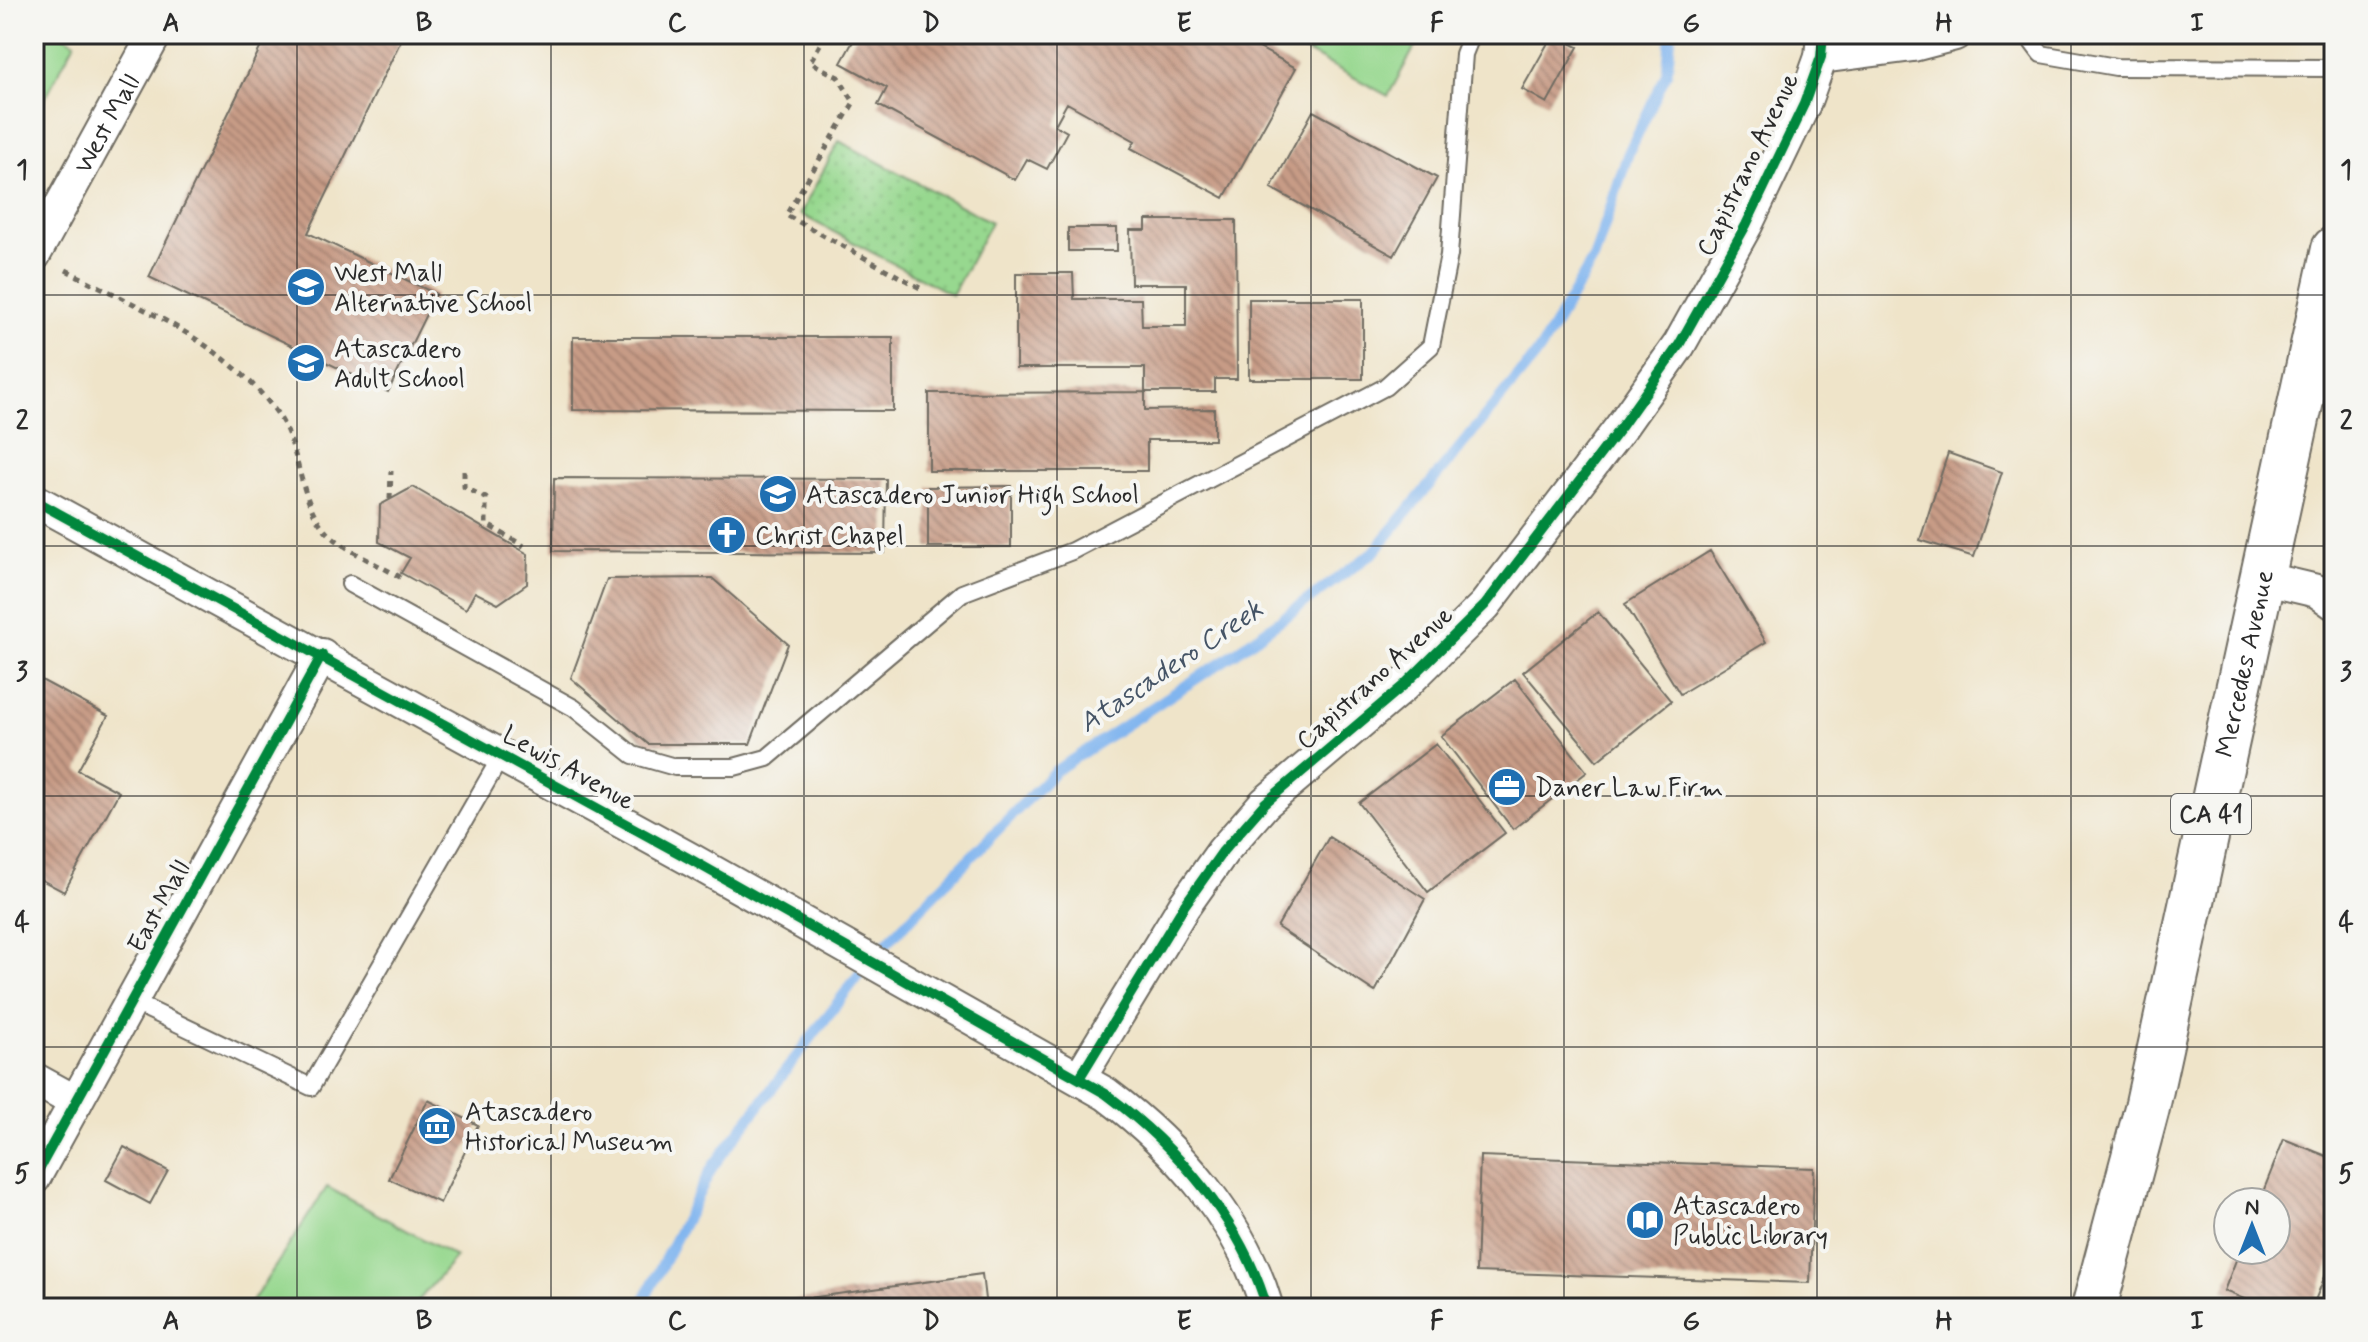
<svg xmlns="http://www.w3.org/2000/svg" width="2368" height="1342" font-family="Mynerve,sans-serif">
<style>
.grass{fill:url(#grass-dots);stroke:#61825d;stroke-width:2}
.park{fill:#97d88f;stroke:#61825d;stroke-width:2}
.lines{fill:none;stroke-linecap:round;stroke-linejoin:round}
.stream{stroke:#81b5ef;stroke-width:11}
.building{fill:url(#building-back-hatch)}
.service-casing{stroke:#706c62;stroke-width:20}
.minor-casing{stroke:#706c62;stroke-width:36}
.primary-casing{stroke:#706c62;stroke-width:48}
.path{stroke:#706c62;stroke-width:5;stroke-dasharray:6 6;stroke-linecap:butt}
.service{stroke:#fff;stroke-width:16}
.minor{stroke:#fff;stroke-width:32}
.primary{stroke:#fff;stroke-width:44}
.cycleway-casing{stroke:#f6f6f2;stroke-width:15}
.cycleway{stroke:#00873e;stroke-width:10}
.grid{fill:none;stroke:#2b2b2b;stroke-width:2;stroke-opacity:0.55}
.labels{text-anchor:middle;stroke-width:8;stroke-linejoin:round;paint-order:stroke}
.shield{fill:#f6f6f2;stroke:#686867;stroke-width:2}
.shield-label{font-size:24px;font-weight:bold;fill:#2b2b2b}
.street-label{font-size:26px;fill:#2b2b2b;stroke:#f6f6f2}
.poi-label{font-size:26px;fill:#2b2b2b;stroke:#f6f6f2;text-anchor:start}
.water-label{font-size:28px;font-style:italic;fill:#455466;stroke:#f6f6f2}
.neatline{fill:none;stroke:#2b2b2b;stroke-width:3}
.grid-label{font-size:26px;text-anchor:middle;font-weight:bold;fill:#2b2b2b}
</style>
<defs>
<pattern id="grass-dots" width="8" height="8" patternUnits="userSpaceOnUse" patternTransform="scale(2)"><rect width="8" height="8" fill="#97d88f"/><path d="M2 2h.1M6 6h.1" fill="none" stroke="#82ba7c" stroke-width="1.8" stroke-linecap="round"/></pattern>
<pattern id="building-back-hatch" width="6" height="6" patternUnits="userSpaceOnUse" patternTransform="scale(2)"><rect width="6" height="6" fill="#c79b86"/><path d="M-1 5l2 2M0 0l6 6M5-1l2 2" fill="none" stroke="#a27f6e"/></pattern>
</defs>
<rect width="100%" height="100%" fill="#f6f6f2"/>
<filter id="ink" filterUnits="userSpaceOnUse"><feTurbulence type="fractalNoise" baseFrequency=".0125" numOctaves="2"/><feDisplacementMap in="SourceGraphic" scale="16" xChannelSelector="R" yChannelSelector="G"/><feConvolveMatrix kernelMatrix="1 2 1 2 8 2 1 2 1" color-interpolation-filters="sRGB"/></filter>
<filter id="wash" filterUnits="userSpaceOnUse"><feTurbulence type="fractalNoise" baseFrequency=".006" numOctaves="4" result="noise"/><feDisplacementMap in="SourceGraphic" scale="32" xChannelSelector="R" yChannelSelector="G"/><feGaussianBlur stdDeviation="1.8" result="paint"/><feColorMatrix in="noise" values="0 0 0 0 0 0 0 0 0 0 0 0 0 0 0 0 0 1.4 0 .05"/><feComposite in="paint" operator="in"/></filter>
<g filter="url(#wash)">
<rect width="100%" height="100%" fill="#efe4c9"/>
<path class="grass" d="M839,141L991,222L952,295L800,214Z"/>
<path class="park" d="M34,34H61L75,42L42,104L34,100Z
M1274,34H1422L1388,96Z
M327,1187L456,1257L412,1308H248Z"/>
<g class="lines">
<path class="stream" d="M640,1308L713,1166L871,959L1055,771L1228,658L1374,552L1540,350L1594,258L1628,154L1667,72L1671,34"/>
</g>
<g id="blocks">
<path class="building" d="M267,34H404L308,233L436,294L388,392L149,277Z
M857,34H1234L1296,68L1224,198L1131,148L1135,141L1067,103L1055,125L1067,132L1047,169L1027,159L1015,180L878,105L887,88L841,63Z
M1553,34L1578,47L1547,103L1522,89Z
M1313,111L1437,178L1394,256L1271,188Z
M1146,220H1236L1237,379H1215V392H1145V368H1016V273H1073L1074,299H1141L1142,326H1186V284H1131L1130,230H1146Z
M1068,228H1117V251H1068Z
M1249,299H1363V379H1249Z
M573,337H893V411L573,410Z
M1145,392V410L1214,409V440H1147V471H929V393Z
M1948,453L2002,472L1974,557L1920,540Z
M554,478L886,479L885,553L553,551Z
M1011,486V547H928V487Z
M413,487L528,554L527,584L498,604L475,592L466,609L401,573L410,558L379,542L380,505Z
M1710,551L1766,642L1680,694L1625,604Z
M712,578L788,644L750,744H648L571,678L607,579Z
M1598,612L1671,701L1597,761L1523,672Z
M34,676L108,716L78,770L119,792L64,892L34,876Z
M1515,679L1587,772L1513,829L1441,736Z
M1436,744L1505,833L1428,892L1359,803Z
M1329,837L1425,899L1375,992L1277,927Z
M428,1100L478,1125L440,1203L389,1179Z
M2284,1139L2334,1159V1253L2312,1308H2267L2224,1291L2240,1250H2276V1202H2259Z
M124,1147L168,1171L150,1204L106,1180Z
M1480,1156L1814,1168L1810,1283L1476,1272Z
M982,1274L986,1308H752L751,1306Z"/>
</g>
</g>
<g filter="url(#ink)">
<use href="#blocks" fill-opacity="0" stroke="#706c62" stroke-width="2"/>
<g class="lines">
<g class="service-casing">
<path id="service" d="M2026,34L2041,54L2116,67L2334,68
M350,584L574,708L633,755L675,767H734L767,758L962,593L1072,551L1385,387L1431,346L1449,255L1464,54L1472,34
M131,1001L311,1087L502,755"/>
</g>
<g class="minor-casing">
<g id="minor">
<path d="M1821,57L1913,45L1955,34"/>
<path id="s1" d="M34,255L155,34"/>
<path d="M34,500L688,858L1106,1094C1177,1147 1242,1221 1267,1308"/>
<path d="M2262,578L2317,591L2334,603"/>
<path d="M1080,1077L1184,906L1223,851L1265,803L1403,686L1485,605L1621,427L1679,345L1746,225L1804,104L1821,57L1823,34"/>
<path d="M34,1079L76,1102"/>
<path d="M34,1178L322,655"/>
</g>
</g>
<g class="primary-casing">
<g id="primary">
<path id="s2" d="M2094,1308L2147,1108L2334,249"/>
</g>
</g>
<path class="path" d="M826,34L810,62L838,77L854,102L786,215L920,288
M66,270C142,309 225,342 277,413C299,444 298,490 319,522C336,548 379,564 405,580
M464,471V487L486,498V524L524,546
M390,499L391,471"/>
<use href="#service" class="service"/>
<use href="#minor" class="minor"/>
<use href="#primary" class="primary"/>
<g class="cycleway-casing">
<path id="cycleway" d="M34,500L688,858L1106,1094C1177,1147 1242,1221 1267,1308
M1080,1077L1184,906L1223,851L1265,803L1403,686L1485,605L1621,427L1679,345L1746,225L1804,104L1821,57L1823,34
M34,1178L322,655"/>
</g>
<use href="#cycleway" class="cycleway"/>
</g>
</g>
<path class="grid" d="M297,34V1308M551,34V1308M804,34V1308M1057,34V1308M1311,34V1308M1564,34V1308M1817,34V1308M2071,34V1308M34,295H2334M34,546H2334M34,796H2334M34,1047H2334"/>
<defs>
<g id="school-disc" transform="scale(2)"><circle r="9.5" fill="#1f6fb2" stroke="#f6f6f2"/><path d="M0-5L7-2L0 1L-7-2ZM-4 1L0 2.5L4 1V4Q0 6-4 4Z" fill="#fff"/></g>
<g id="church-disc" transform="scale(2)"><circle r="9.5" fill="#1f6fb2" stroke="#f6f6f2"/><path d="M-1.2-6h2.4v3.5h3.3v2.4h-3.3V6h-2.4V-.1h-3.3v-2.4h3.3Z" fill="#fff"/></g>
<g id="office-disc" transform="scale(2)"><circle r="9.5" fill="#1f6fb2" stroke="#f6f6f2"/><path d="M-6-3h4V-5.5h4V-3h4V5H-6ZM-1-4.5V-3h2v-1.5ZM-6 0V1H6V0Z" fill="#fff"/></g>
<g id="museum-disc" transform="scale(2)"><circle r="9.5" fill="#1f6fb2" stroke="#f6f6f2"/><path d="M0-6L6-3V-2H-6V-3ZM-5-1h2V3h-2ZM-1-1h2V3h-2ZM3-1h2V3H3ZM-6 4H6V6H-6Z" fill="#fff"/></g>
<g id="library-disc" transform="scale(2)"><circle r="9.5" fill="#1f6fb2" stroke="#f6f6f2"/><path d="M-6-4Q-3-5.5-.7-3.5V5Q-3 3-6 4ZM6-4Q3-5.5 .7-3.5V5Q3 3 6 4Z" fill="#fff"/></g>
</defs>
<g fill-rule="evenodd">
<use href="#school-disc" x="306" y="287"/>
<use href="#school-disc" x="306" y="363"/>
<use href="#school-disc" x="778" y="494"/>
<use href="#church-disc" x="727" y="535"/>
<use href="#office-disc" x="1507" y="787"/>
<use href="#museum-disc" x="437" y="1126"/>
<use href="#library-disc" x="1645" y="1220"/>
</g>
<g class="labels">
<rect class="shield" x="2171" y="794" width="80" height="40" rx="6"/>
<g class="shield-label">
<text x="2211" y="822">CA 41</text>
</g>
<g class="street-label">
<text dy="9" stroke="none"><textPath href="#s1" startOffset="150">West Mall</textPath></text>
<text transform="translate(1747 164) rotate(-64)" y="9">Capistrano Avenue</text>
<text dy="9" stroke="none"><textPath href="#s2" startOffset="662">Mercedes Avenue</textPath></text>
<text transform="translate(1374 677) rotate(-42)" y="9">Capistrano Avenue</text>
<text transform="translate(569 767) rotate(29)" y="9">Lewis Avenue</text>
<text transform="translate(158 906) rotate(-61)" y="9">East Mall</text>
</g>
<g class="poi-label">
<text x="334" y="281">West Mall<tspan x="334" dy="30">Alternative School</tspan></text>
<text x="334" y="357">Atascadero<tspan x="334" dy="30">Adult School</tspan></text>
<text x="806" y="503">Atascadero Junior High School</text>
<text x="755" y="544">Christ Chapel</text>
<text x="1535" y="796">Daner Law Firm</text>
<text x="465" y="1120">Atascadero<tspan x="465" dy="30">Historical Museum</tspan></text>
<text x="1673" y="1214">Atascadero<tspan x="1673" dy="30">Public Library</tspan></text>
</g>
<g class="water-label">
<text transform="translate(1170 665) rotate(-34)" y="10">Atascadero Creek</text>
</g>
</g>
<rect width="2368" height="1342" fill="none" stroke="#f6f6f2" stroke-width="88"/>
<g transform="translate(2252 1226)"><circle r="38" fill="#f6f6f2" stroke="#a5a5a2" stroke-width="2"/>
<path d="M0-6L14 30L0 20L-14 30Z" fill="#1f6fb2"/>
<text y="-12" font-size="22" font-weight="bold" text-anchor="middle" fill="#2b2b2b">N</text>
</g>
<rect x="44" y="44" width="2280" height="1254" class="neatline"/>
<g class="grid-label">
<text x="171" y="31">A</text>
<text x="424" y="31">B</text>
<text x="677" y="31">C</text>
<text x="931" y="31">D</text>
<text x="1184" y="31">E</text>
<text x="1437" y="31">F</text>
<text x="1691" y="31">G</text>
<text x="1944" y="31">H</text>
<text x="2197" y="31">I</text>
<text x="22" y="178">1</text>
<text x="2346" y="178">1</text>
<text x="22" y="429">2</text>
<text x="2346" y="429">2</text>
<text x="22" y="680">3</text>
<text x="2346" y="680">3</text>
<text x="22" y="931">4</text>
<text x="2346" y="931">4</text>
<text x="22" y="1182">5</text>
<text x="2346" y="1182">5</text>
<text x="171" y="1329">A</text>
<text x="424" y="1329">B</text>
<text x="677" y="1329">C</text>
<text x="931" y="1329">D</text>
<text x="1184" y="1329">E</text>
<text x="1437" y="1329">F</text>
<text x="1691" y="1329">G</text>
<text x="1944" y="1329">H</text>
<text x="2197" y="1329">I</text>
</g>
</svg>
